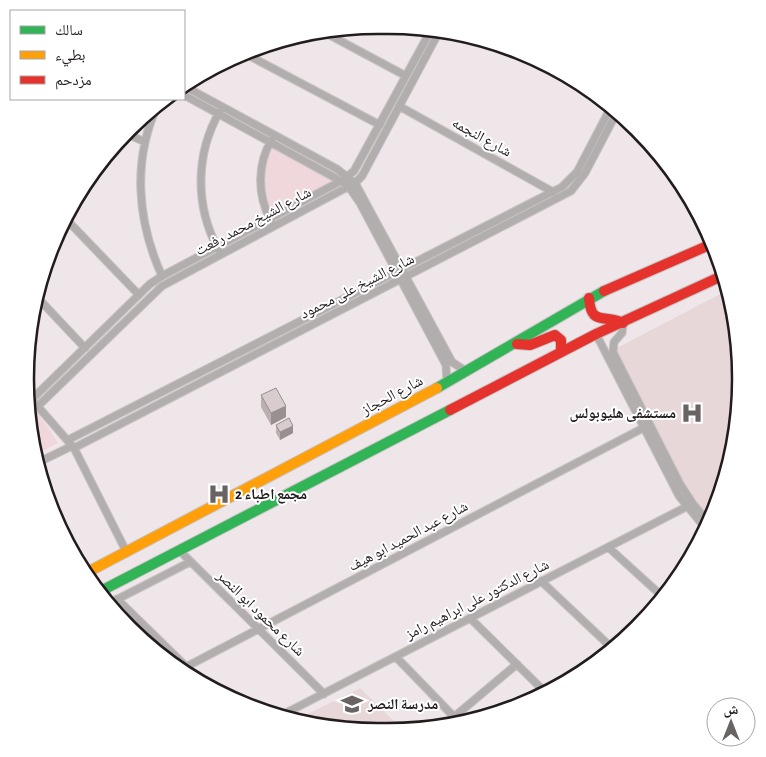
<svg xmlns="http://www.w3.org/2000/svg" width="766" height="757" font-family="'Alegreya Sans','Noto Naskh Arabic',sans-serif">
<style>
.built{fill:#e7d7d9}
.green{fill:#efd7db}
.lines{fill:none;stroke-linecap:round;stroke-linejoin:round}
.street-casing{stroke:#c8c2c4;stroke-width:9}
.fast-casing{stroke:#c8c2c4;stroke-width:12}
.slow-casing{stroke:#c8c2c4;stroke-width:12}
.jam-casing{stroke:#c8c2c4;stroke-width:12}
.street{stroke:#b2aeae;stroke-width:7}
.fast{stroke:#30b455;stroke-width:10}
.slow{stroke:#ff9f0a;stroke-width:10}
.jam{stroke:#e5322d;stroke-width:10}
.wall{fill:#bbafb1}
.shaded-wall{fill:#988f90}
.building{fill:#d9ccce;stroke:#988f90}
.labels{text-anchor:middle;stroke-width:4;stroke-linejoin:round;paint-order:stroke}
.street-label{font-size:15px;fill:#221c1d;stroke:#fff}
.poi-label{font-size:15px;font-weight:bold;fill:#221c1d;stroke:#fff;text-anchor:start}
.rim{fill:none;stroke:#221c1d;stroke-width:2.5}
</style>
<rect width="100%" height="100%" fill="#eee6e8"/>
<path class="built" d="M728,290L734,309L741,378L734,447L710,522L689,496L615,349Z
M360,688L403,730L387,732L310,725L294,721Z"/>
<path class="green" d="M270,142L341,181L270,219L260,186Z
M34,407L58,443L34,455L28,413Z"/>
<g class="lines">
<g class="street-casing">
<path id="street" d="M322,31L406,76
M242,52L380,125
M184,86L337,169L355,183L452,362L467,372
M184,95L341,181L349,187L360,203L446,365L447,383
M158,104C132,160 137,221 162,276
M399,106L553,192
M125,133L145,142
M65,218L139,295
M271,221C257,195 257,164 272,139
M218,249C195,206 195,154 220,111
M36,296L85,348
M623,323L622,333L614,342L613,352L680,484L693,504L709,523
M596,334L679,496L706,529
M27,394L74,448L127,553
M27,404L150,284L162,276L341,181L354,171L431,30
M38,406L162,286L355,183L362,176L440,30
M68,440L562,187L577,172L611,107
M74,448L571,191L585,173L617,112
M37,463L72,446
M608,547L663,597
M179,550L324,694
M541,581L613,649
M117,599L204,684
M108,604L190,562
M470,618L546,693
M396,657L461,724
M180,670L649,425
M280,716L686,507
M454,717L517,664"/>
</g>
<g class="fast-casing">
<path id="fast" d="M506,47L592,91
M437,388L604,291
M99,592L450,410"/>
</g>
<g class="slow-casing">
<path id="slow" d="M84,574L437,388"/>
</g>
<g class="jam-casing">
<path id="jam" d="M604,291L714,243
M589,298C591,326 603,314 623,323
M517,344L530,345L555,335L561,340V352
M450,410L596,334L724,275"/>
</g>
<use href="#street" class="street"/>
<use href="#fast" class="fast"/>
<use href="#slow" class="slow"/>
<use href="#jam" class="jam"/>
</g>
<path class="wall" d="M261,395L286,417L271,425L261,407Z
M276,425L293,433L280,440L276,433Z"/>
<path class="shaded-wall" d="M286,406V417L271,425V413Z
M293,426V433L280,440V432Z"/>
<path class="building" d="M276,388L286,406L271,413L261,395Z
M289,418L293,426L280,432L276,425Z"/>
<defs>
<g id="hospital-bare" transform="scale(1.725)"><path d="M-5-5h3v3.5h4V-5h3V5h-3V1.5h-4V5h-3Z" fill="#696364" stroke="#fff" stroke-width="2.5" paint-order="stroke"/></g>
<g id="school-bare" transform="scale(1.725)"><path d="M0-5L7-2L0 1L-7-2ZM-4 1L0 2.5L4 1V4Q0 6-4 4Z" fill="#696364" stroke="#fff" stroke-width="2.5" paint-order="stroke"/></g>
</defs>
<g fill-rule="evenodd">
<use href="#hospital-bare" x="692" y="413"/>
<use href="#hospital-bare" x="219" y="494"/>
<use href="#school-bare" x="352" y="704"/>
</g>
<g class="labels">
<g class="street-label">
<text transform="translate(482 137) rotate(29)" y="5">شارع النجمه</text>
<text transform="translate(253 221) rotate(-28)" y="5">شارع الشيخ محمد رفعت</text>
<text transform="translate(357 286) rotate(-27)" y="5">شارع الشيخ على محمود</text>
<text transform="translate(392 395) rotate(-28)" y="5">شارع الحجاز</text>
<text transform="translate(408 536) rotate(-28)" y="5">شارع عبد الحميد ابو هيف</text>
<text transform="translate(477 599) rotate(-27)" y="5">شارع الدكتور على ابراهيم رامز</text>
<text transform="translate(261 613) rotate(44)" y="5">شارع محمود ابو النصر</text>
</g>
<g class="poi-label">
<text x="676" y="418" text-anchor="end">مستشفى هليوبولس</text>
<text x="235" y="499">مجمع اطباء 2</text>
<text x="368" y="709">مدرسة النصر</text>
</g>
</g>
<path d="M0 0H766V757H0ZM378 34H388A344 344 0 0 1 732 378V379A344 344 0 0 1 388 723H378A344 344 0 0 1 34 379V378A344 344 0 0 1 378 34Z" fill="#fff" fill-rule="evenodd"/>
<path class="rim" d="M378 34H388A344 344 0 0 1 732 378V379A344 344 0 0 1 388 723H378A344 344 0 0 1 34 379V378A344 344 0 0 1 378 34Z"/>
<rect x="10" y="10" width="175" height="90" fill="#ffffff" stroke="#a7a4a5"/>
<rect x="20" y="26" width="25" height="8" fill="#30b455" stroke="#a7a4a5"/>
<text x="55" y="35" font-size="15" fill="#221c1d">سالك</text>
<rect x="20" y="51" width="25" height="8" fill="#ff9f0a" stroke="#a7a4a5"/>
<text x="55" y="60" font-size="15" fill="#221c1d">بطيء</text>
<rect x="20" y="76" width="25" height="8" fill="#e5322d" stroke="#a7a4a5"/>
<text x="55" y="85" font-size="15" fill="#221c1d">مزدحم</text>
<g transform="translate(731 722)"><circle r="24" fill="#ffffff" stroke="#a7a4a5"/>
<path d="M0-4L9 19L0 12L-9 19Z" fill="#696364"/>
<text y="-8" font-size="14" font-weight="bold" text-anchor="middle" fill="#221c1d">ش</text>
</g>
</svg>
